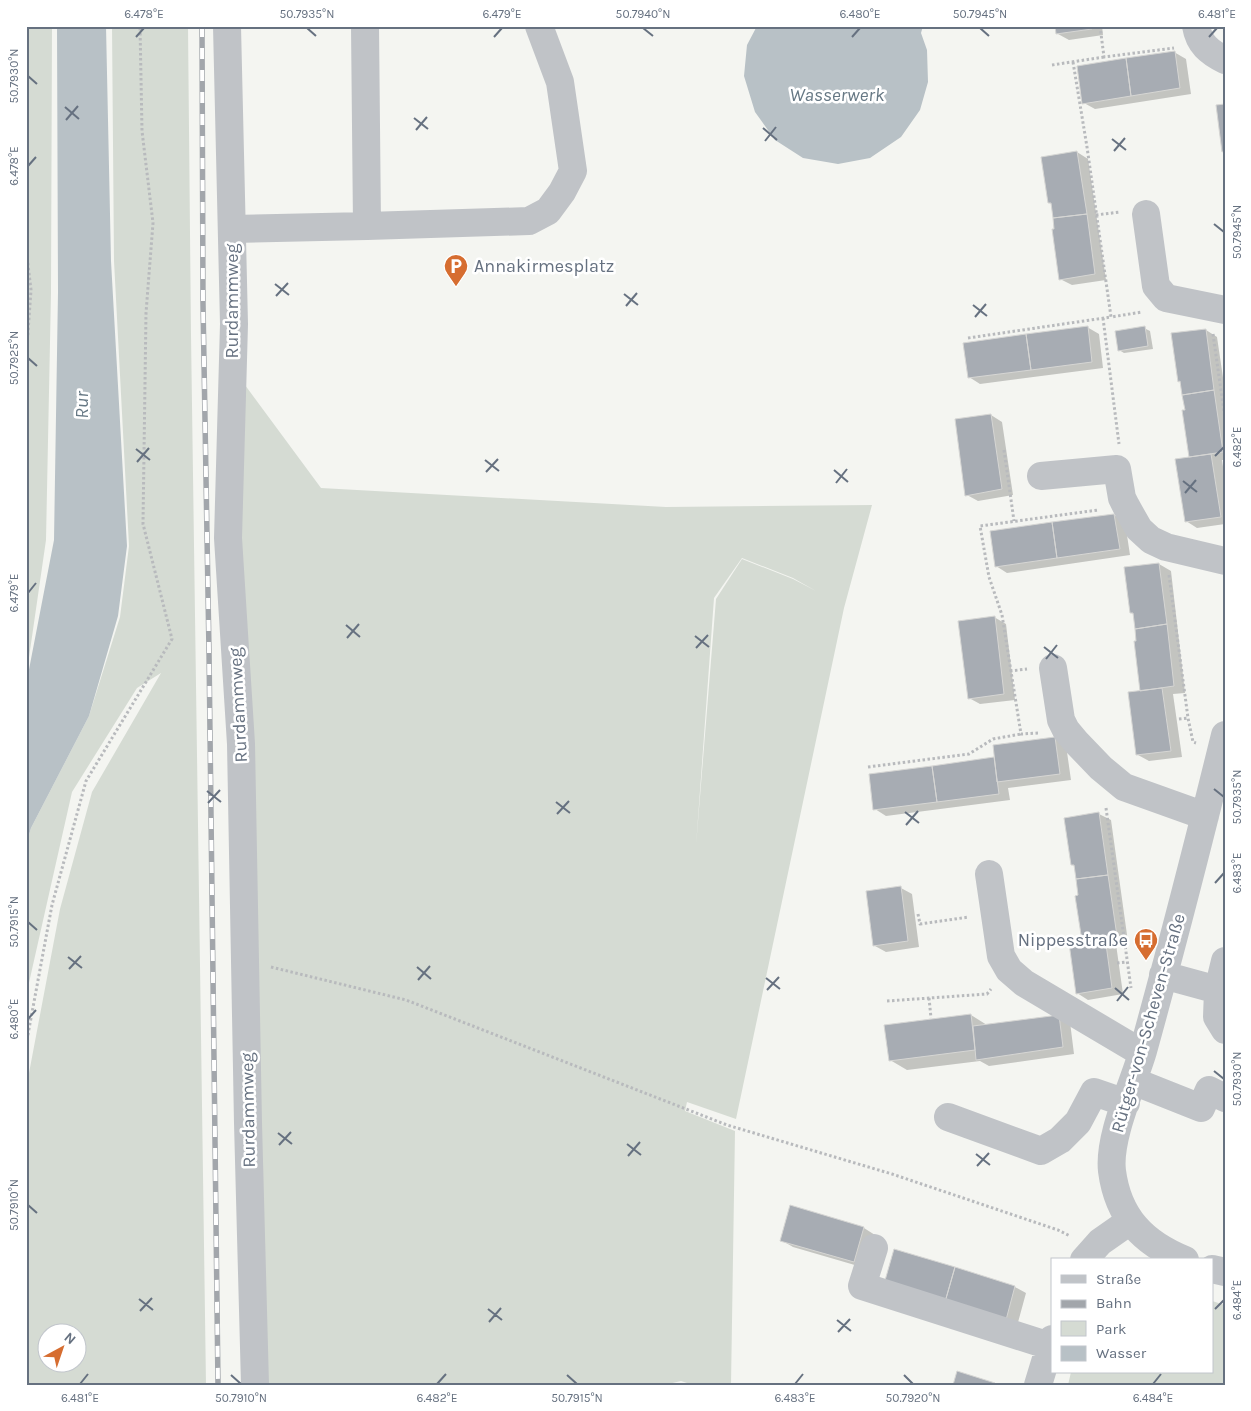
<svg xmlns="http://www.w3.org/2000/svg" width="1251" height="1411" font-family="Karla,sans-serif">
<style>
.green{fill:#d5dbd3;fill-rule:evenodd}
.water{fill:#b8c1c6}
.shadow{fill:#0003}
.building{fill:#a7acb3;stroke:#d6d6d4}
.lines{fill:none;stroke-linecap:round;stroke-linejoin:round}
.path{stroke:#b8babd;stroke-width:3;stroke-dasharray:2.5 2.5;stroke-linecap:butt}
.minor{stroke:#c0c3c7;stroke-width:28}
.rail-casing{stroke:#a2a6ab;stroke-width:5.5}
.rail{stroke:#fff;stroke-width:4;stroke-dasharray:11;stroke-linecap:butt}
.ticks{fill:none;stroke:#667180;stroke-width:2}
.labels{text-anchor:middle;stroke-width:5;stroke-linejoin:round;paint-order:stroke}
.poi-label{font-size:18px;fill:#667180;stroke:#fff;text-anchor:start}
.street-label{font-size:18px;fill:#667180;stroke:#fff}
.water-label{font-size:19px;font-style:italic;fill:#667884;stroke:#fff}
.neatline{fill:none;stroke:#667180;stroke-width:2}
.ticks-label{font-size:12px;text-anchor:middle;fill:#667180}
</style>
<rect width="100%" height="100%" fill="#f4f5f1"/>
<path class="green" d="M26,26H52L51,293L46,540L26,678Z
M112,26H188L191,335L206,1385H26V1089L60,909L92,792L161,673L137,688L72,792L26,996V845L31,828L89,716L120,617L129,546L114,261ZM48,1334H78V1364H48Z
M245,385L321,488L666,507L872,505L844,608L736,1119L687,1102L685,1111L735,1131L731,1385H693L681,1381L664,1385H261L239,624ZM742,558L793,578L816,591L793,579L742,559L716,599L696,846L714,598Z
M1212,1301L1225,1305V1385H1068L1071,1372H1212Z"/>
<path class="water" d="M57,26H106L111,261L127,546L118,616L89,716L31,828L26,845V685L54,540L58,292Z
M757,26H923L921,33L927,50L928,82L920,110L901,137L870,158L838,164L803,158L775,140L755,112L744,76L747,45Z"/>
<path class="shadow" d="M1057,26H1102L1103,35L1069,40L1058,34Z
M1174,52L1186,59L1191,94L1095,109L1084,103Z
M1077,152L1088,159L1106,280L1072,285L1060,279L1052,204L1049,203Z
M1087,327L1099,334L1103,368L980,384L969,377Z
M1144,328L1150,331L1153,349L1124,353L1119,350Z
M1206,330L1217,337L1225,391V460H1222L1225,480V524L1197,528L1186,521L1190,458L1184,411H1186L1182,382L1179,381Z
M991,415L1002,422L1013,495L978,501L967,495Z
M1114,515L1125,522L1130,555L1007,573L996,566Z
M1159,564L1171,571L1185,693L1173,694L1182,757L1149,761L1138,755L1142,692L1134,614L1131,613Z
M994,617L1006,624L1015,700L980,704L969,698Z
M1055,738L1066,745L1071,780L1008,788L1010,800L886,816L875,809L871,775L996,758Z
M1099,814L1111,820L1128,942L1116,944L1123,994L1088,1000L1077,993L1083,942L1079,896L1075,866L1072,865Z
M901,888L912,894L919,947L886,952L875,946Z
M971,1015L987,1025L1059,1016L1070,1022L1074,1054L989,1066L980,1061L907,1070L890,1060Z
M791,1207L864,1228L875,1235L865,1268L793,1247L781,1240Z
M1015,1287L1026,1293L1017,1326L897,1290Z"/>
<path class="building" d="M1055,26H1092V29L1056,34Z
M1175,51L1180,88L1131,96L1126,58Z
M1126,58L1131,96L1082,104L1077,66Z
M1225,104V151L1222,152L1216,105Z
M1077,151L1087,214L1053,218L1051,203H1048L1041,157Z
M1087,214L1095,274L1059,280L1052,229H1054L1053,218Z
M1088,326L1092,362L1031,370L1026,334Z
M1145,326L1148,346L1118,351L1115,331Z
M1206,329L1214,390L1182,395L1180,381L1178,382L1171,333Z
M1026,334L1031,370L968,378L963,343Z
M1214,390L1223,452L1189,457L1182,410H1185L1182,395Z
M991,414L1002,489L965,496L955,419Z
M1211,454L1221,517L1185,522L1175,459Z
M1114,514L1120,549L1057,558L1052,522Z
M1052,522L1057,558L995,567L990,531Z
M1159,563L1167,624L1135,629L1133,613H1130L1124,567Z
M995,616L1004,694L968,699L958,621Z
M1167,624L1174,686L1140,691L1134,641H1136L1135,629Z
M1162,688L1171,751L1136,755L1128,692Z
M1055,737L1060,774L997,782L993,745Z
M994,757L999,794L937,802L932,766Z
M932,766L937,802L873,810L869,774Z
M1099,812L1108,875L1076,879L1074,865H1071L1064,818Z
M1108,875L1117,936L1082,941L1075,896L1078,895L1076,879Z
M901,886L908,941L873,946L866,891Z
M1105,937L1112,988L1076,994L1069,943Z
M971,1014L975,1050L889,1061L884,1025Z
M1059,1015L1063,1047L976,1060L973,1026Z
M790,1205L864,1227L854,1262L780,1241Z
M894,1249L955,1267L945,1302L884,1284Z
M955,1267L1015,1286L1006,1320L945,1302Z
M957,1371L995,1383L994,1385H953Z"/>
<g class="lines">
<path class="path" d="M1100,26L1104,57L1174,48
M1073,62L1087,147L1111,317L1142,312
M1052,65L1104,57
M1096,215L1120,212
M26,248L31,290L26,360
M1103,318L1119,444
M1213,334L1225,419
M968,338L1111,317
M1004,450L1014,521
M1169,575L1188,718L1193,742L1196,743
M1010,671L1027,669
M1179,719L1188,718
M1038,733L1021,734L1002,615L989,577L980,526L1098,510
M868,767L969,754L993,739L1021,734
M1106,808L1131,988
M918,914L920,924L969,917
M1117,963L1127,962
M271,967L406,1000L727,1125L892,1174L1058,1230L1070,1236
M929,998L931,1018
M887,1001L987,994L991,989
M26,1045L52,905L86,781L172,639L143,524L146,313L153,223L142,131L140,26"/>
<path class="minor" d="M227,26L234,324L228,538L241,744L248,1123L255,1385
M365,26L367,226L529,221L548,211L562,192L573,171L560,82L539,26
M1196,26C1199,44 1209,52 1225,60
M1146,214L1156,286L1166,298L1225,310
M232,229L367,226
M1041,476L1117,469L1122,498L1126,506L1139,529L1151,540L1166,547L1225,561
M1053,668L1061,720L1066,730L1076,742L1101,768L1124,787L1205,816
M989,874L1001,956L1009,970L1024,983L1142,1053
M1163,975L1218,990L1225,961
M1218,990L1217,1017L1225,1030
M1133,1081L1201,1108L1209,1090L1225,1098
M948,1117L1041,1151L1060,1140L1078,1122L1094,1092L1126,1103
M874,1248L862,1286L1050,1346
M1084,1260L1100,1242L1130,1221
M1185,1260C1143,1243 1118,1217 1112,1171C1108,1137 1133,1085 1143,1051C1172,946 1199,841 1225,735
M1212,1269L1225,1272
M1038,1385L1052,1339"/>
<g class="rail-casing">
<path id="rail" d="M202,26L203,304L209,651L218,1385"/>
</g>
<use href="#rail" class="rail"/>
</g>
<path class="ticks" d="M307,28L316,36M643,28L653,36M980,28L989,36M136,37L144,28M494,37L502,28M852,37L860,28M1209,37L1217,28M28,76L37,84M65,107L79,119M414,118L428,129M66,120L78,106M763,128L777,140M416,130L427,117M1112,139L1126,150M765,141L776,127M1114,151L1125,138M28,166L36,157M1214,224L1224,232M275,284L289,295M624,294L638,305M276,296L288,283M973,305L987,316M626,306L637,293M975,317L986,304M28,358L37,366M136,449L150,460M1215,456L1224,447M485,460L499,471M137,462L149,448M834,470L848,482M486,472L498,459M1183,481L1197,492M836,483L847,469M1185,493L1196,480M28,593L36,583M346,625L360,637M695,636L709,647M347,638L359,624M1044,647L1058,658M696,648L708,635M1046,659L1057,645M1214,789L1224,797M207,791L221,802M556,802L570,813M208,803L220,790M905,812L919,823M557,814L569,801M906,825L918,811M1215,883L1224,873M28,922L37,930M68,957L82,968M417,967L431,979M69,969L81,956M766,978L780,989M418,980L430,966M1115,988L1129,1000M767,990L779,977M1117,1001L1128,987M28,1019L36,1010M1214,1071L1224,1079M278,1133L292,1144M627,1144L641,1155M279,1145L291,1132M976,1154L990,1165M628,1156L640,1142M977,1166L989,1153M28,1205L37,1213M139,1299L153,1310M488,1309L502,1320M1215,1309L1224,1300M140,1311L152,1298M837,1320L851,1331M489,1322L501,1308M838,1332L850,1319M231,1375L241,1384M567,1375L577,1384M904,1375L913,1384M80,1384L88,1374M437,1384L446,1374M795,1384L803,1374M1153,1384L1161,1374"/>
<defs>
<g id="parking-pin" transform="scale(1.25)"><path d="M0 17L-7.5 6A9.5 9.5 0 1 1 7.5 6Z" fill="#d66d30" stroke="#fff"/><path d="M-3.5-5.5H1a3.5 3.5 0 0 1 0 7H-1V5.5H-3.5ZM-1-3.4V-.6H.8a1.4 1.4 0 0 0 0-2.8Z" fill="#fff"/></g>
<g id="bus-pin" transform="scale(1.25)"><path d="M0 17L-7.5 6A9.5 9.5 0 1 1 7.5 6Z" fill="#d66d30" stroke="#fff"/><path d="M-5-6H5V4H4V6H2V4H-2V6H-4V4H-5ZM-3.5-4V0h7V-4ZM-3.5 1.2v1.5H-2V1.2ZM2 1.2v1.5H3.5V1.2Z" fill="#fff"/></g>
</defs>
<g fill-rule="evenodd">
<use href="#parking-pin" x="456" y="266"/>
<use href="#bus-pin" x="1146" y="940"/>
</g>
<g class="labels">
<g class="poi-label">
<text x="474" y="272">Annakirmesplatz</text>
<text x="1128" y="946" text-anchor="end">Nippesstraße</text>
</g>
<g class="street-label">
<text transform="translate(232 301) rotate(-90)" y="6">Rurdammweg</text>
<text transform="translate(238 705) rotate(-93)" y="6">Rurdammweg</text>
<text transform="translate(1148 1023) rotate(-74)" y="6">Rütger-von-Scheven-Straße</text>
<text transform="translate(248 1110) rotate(-91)" y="6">Rurdammweg</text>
</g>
<g class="water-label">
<text x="837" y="101">Wasserwerk</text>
<text transform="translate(81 405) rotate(-90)" y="7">Rur</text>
</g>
</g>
<rect width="1251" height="1411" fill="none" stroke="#ffffff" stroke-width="55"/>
<rect x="1051" y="1258" width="162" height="115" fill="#ffffff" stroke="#c2c6cc"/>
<rect x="1061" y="1275" width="25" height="8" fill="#c0c3c7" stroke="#c2c6cc"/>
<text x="1096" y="1284" font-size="15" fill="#667180">Straße</text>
<rect x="1061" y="1300" width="25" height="8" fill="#a2a6ab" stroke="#c2c6cc"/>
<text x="1096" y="1308" font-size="15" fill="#667180">Bahn</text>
<rect x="1061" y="1321" width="25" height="15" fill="#d5dbd3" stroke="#c2c6cc"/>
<text x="1096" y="1334" font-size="15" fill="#667180">Park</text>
<rect x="1061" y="1346" width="25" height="15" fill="#b8c1c6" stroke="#c2c6cc"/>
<text x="1096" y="1358" font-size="15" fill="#667180">Wasser</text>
<g transform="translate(62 1348) rotate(40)"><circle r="24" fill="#ffffff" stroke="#c2c6cc"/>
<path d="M0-4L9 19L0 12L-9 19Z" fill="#d66d30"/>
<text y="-8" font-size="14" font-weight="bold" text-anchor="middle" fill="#667180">N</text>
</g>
<rect x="28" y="28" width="1196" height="1356" class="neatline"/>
<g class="ticks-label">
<text x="144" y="18">6.478°E</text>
<text x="307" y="18">50.7935°N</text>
<text x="502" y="18">6.479°E</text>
<text x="643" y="18">50.7940°N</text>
<text x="860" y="18">6.480°E</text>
<text x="980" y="18">50.7945°N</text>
<text x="1217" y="18">6.481°E</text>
<text transform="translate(14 76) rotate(-90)" y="4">50.7930°N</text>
<text transform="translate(14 166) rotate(-90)" y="4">6.478°E</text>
<text transform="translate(1237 232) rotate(-90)" y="4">50.7945°N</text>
<text transform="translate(14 358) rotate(-90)" y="4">50.7925°N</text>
<text transform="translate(1237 447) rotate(-90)" y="4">6.482°E</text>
<text transform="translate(14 593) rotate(-90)" y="4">6.479°E</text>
<text transform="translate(1237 797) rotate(-90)" y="4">50.7935°N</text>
<text transform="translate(1237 873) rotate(-90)" y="4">6.483°E</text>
<text transform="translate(14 922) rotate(-90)" y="4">50.7915°N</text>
<text transform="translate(14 1019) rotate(-90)" y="4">6.480°E</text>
<text transform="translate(1237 1079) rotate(-90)" y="4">50.7930°N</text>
<text transform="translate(14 1205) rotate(-90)" y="4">50.7910°N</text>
<text transform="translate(1237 1300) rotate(-90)" y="4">6.484°E</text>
<text x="80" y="1402">6.481°E</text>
<text x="241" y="1402">50.7910°N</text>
<text x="437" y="1402">6.482°E</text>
<text x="577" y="1402">50.7915°N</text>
<text x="795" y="1402">6.483°E</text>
<text x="913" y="1402">50.7920°N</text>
<text x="1153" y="1402">6.484°E</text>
</g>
</svg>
